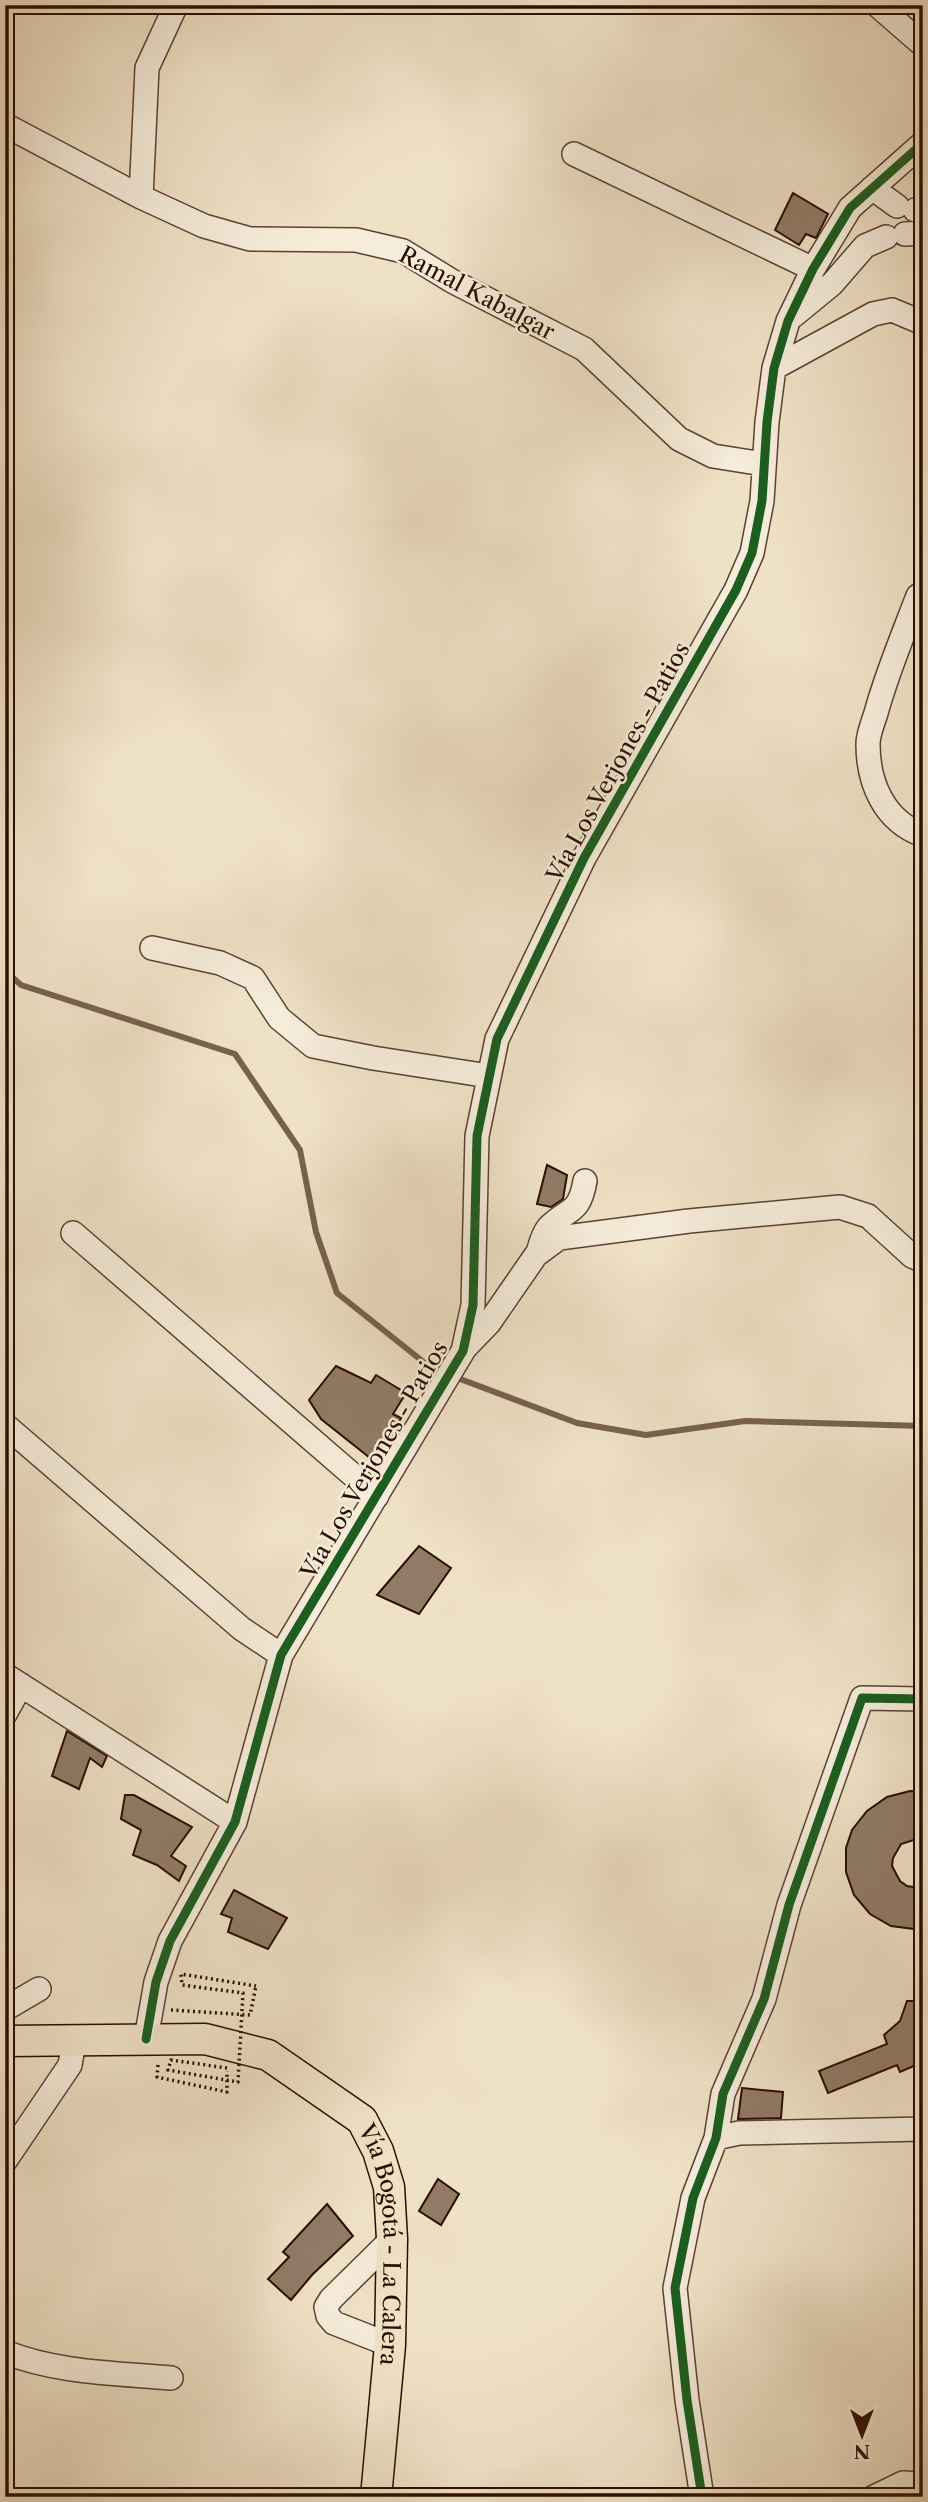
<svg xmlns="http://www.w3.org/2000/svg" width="928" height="2502" font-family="'Libre Caslon Text',serif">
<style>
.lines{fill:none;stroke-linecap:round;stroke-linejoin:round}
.stream{stroke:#78614f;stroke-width:6}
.building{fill:#917b67;stroke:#2b0d00;stroke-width:2}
.minor-casing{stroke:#5c4232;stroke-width:26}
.major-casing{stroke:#2b0d00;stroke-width:33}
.path{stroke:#2b0d00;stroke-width:3.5;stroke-dasharray:2 3.5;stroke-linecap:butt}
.minor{stroke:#f5ecda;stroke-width:23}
.major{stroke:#efe1c6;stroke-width:30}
.path-bridge{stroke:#2b0d00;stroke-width:3.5;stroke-dasharray:2 3.5;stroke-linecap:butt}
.cycleway-casing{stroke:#f5ecda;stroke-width:13}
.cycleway{stroke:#1b5e20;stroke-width:9}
.labels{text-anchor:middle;stroke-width:5;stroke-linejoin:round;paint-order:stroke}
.street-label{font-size:23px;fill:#2b0d00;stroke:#f5ecda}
</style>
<rect width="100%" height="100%" fill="#efe1c6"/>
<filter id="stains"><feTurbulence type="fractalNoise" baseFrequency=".00286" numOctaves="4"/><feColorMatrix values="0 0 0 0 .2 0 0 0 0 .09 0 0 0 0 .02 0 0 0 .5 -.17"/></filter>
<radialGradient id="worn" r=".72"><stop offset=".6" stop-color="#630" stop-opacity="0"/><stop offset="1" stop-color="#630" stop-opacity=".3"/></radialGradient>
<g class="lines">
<path class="stream" d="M5,971L21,985L235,1054L300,1150L316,1232L337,1293L431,1368L577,1423L646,1435L745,1421L923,1426"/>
</g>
<path class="building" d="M793,193L828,214L816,238L806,234L799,245L775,230Z
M547,1165L567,1175L563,1199L551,1207L537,1204Z
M336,1366L371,1383L376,1375L406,1393L393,1414L401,1418L391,1438L370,1458L321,1419L309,1400Z
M419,1546L451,1568L419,1614L377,1595Z
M67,1731L107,1756L102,1767L90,1758L79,1789L52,1776Z
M910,1791L923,1792V1837L901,1844L893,1858L892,1866L900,1881L907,1886L920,1888L922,1930L891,1926L870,1914L854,1895L846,1872V1848L852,1830L867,1811L887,1797Z
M125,1795H134L192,1827L171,1856L186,1866L179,1881L157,1865L133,1855L141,1830L121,1819Z
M234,1890L287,1918L268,1949L228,1932L232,1918L221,1914Z
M907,2001H923V2062L900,2072L897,2065L828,2093L819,2071L887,2044L884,2035L900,2021Z
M742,2088L783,2092L781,2118L738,2119Z
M438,2179L459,2194L441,2225L419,2211Z
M327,2204L353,2236L312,2275L291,2300L268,2279L289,2257L283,2252Z"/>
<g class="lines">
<g class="minor-casing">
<path id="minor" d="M877,5L923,45
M5,125L141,197L204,226L250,239L356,240L403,251L452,281L584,349L679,439L713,456L763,464
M574,154L813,269
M872,188L897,206
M141,197L147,68L176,5
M915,210L923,211
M905,234L923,233
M793,316L832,284L865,246L886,237
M774,368L873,314L892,310L923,323
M918,596C903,635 887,673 876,713C873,723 868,734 868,744C868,783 884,821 923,835
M152,948L220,963L253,978L279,1018L313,1046L373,1058L489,1076
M73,1233L377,1496
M539,1249C541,1242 544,1233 548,1228C569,1207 579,1215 585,1181
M463,1350L489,1323L536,1255L559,1238L689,1221L840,1207L868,1216L912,1256L923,1261
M5,1425L242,1629L281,1655
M5,1675L235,1822
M5,1714L21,1685
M5,2009L39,1989
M146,2039L156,1982L170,1941L235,1822L281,1655L463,1351L473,1305L477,1136L497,1039L584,858L736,590L752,553L762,501L767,422L774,368L788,321L813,269L850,208L923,143
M716,2138L739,2133L923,2129
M5,2161L70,2065L74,2041
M390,2345L334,2323L328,2316L326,2307L331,2299L392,2239
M5,2352C57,2373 115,2373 171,2378
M702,2497L687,2400L675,2288L693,2198L716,2138L723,2094L764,1999L789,1905L862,1698L923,1699
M874,2497L903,2483L923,2484"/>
</g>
<g class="major-casing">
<g id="major">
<path id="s1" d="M5,2041L205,2039L268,2055L362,2120L378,2151L389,2187L392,2239L390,2345L376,2497"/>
</g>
</g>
<path class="path" d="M171,2010L250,2015L256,1986
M158,2065L157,2077L227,2092V2071"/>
<use href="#minor" class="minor"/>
<use href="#major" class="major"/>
<path class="path-bridge" d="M227,2068L171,2060L168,2070L238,2082L243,1993L182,1985L181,1974L256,1986"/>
<g class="cycleway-casing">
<path id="cycleway" d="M146,2039L156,1982L170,1941L235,1822L281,1655L463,1351L473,1305L477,1136L497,1039L584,858L736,590L752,553L762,501L767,422L774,368L788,321L813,269L850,208L923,143
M702,2497L687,2400L675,2288L693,2198L716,2138L723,2094L764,1999L789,1905L862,1698L923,1699"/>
</g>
<use href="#cycleway" class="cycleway"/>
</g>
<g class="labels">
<g class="street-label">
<text transform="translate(477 293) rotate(28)" y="8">Ramal Kabalgar</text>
<text transform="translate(618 762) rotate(-61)" y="8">Vía Los Verjones - Patios</text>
<text transform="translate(374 1460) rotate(-60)" y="8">Vía Los Verjones - Patios</text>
<text dy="8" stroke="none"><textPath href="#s1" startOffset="508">Vía Bogotá - La Calera</textPath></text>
</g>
</g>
<rect width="928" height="2502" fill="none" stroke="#efe1c6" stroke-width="28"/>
<rect x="7" y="7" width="914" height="2488" fill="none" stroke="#2b0d00" stroke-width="3.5"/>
<rect x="14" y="14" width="900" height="2474" fill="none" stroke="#2b0d00" stroke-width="2"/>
<g transform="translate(862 2435) rotate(180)" stroke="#f5ecda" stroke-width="5" paint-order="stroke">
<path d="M0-5L12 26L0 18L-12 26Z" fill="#2b0d00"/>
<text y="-10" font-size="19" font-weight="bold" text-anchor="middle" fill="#2b0d00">N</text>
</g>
<rect width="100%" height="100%" filter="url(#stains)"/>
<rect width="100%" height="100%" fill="url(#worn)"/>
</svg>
